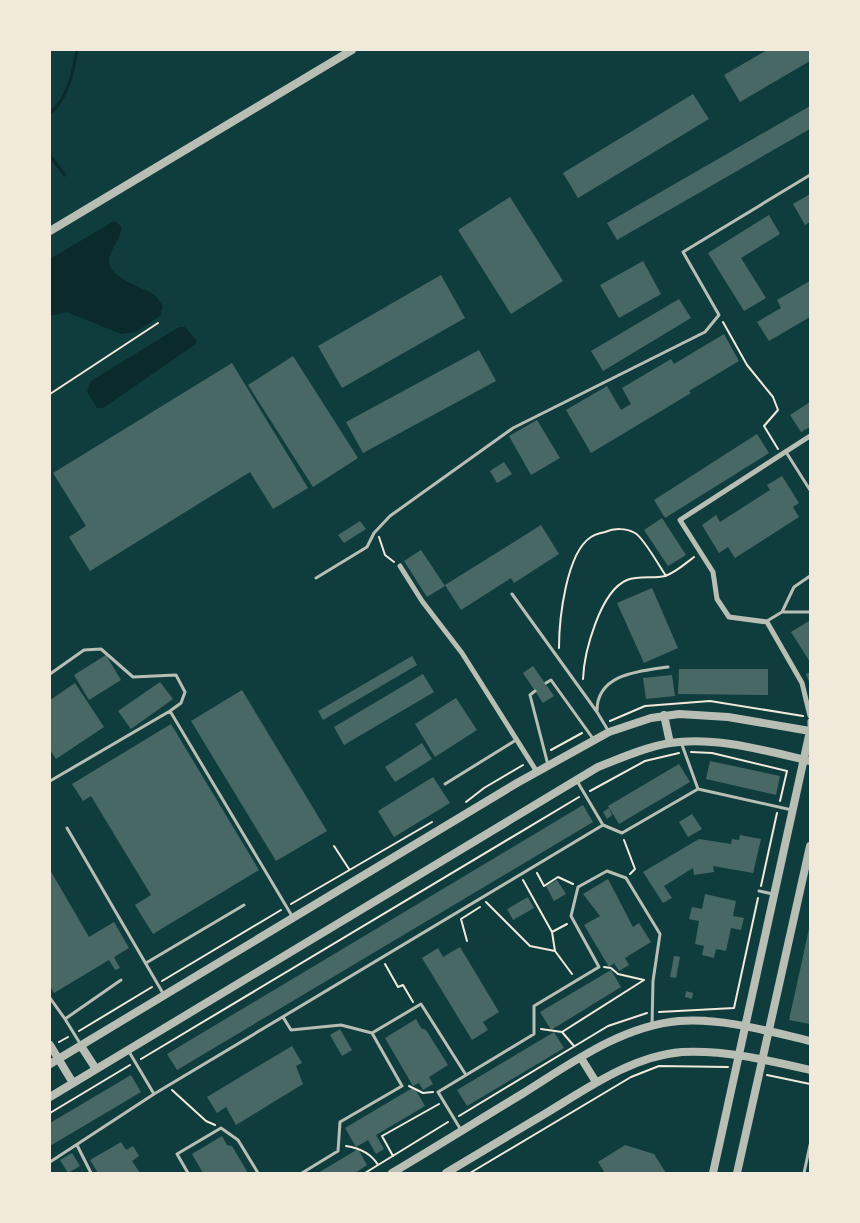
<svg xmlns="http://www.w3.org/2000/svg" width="860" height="1223" font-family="Rubik,sans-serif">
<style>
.water{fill:#0a2a2b}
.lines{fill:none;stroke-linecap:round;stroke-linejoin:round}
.stream{stroke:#0a2a2b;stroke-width:3}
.building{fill:#486865}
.path{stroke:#f1e9da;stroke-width:2}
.service{stroke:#b8beb3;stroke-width:3}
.minor{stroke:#b8beb3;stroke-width:5}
.tertiary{stroke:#b8beb3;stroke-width:8}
</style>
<rect width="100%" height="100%" fill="#0f3d3e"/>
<path class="water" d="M114,221L121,226C122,239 111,247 109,259C106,277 142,287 153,294C157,297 160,302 163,306L160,316L136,332L121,334L67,312L50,316V259Z
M179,327H185L197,341L196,344L103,408H97L87,392L91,381Z"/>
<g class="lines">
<path class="stream" d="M50,113C68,99 73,72 77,50
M50,156L65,175"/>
</g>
<path class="building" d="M767,50H810V61L740,102L724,75Z
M693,94L709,119L578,198L563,173Z
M810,106V129L617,240L607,223Z
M810,194V222L805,225L793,204Z
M510,197L563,281L511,314L458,230Z
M769,215L780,234L741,258L766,298L744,311L708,253Z
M643,261L661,294L619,318L600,285Z
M441,275L465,318L342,388L318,346Z
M810,281V317L769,341L757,322L781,308L777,300Z
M679,299L691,318L603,371L591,351Z
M724,334L739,361L689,391L691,393L591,453L566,410L607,386L621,410L631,404L622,388L671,359L674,364Z
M479,350L496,381L363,453L346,422Z
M293,356L358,458L313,487L248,385Z
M232,363L308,488L273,509L250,472L90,571L69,537L86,526L53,473Z
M810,402V427L801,432L790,415Z
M537,420L560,458L531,475L509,436Z
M757,434L769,453L665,518L654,500Z
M504,462L512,474L497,483L490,471Z
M782,476L799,503L793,507L799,517L735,558L728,547L719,553L702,525L716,515L720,522L770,490L767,485Z
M662,518L686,555L668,566L644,530Z
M360,521L366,529L344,543L338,535Z
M541,525L559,554L514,583L511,578L461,610L445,585Z
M421,550L445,586L427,597L404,561Z
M652,588L678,648L644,663L617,603Z
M809,621L810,623V662L791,632Z
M106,655L121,680L89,700L74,675Z
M412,656L417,665L323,720L318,711Z
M533,666L554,696L543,703L523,673Z
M679,669H768V695L678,694Z
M810,672V684L806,674Z
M423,674L434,692L344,745L334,727Z
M672,675L675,696L646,699L643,678Z
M160,682L173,699L131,729L118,711Z
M75,683L104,727L56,759L50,750V700Z
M242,690L327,831L276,861L191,721Z
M456,698L477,730L435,757L415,724Z
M171,724L259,870L153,934L135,905L151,895L91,796L83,801L72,784Z
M422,743L432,759L395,782L385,767Z
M710,761L780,776L776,795L706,779Z
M679,764L690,782L619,824L608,806Z
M433,777L450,803L394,837L378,811Z
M583,805L593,822L177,1070L167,1054Z
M609,808L612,815L607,819L603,812Z
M692,814L702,829L688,837L679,822Z
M740,835L761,839L753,873L713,866L714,872L694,875L693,868L664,886L672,898L663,903L643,872L699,839L731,844L732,839L739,840Z
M50,870L89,937L114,922L129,948L114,957L120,968L115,970L109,960L54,993L50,986Z
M608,879L633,927L639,923L651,942L625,958L629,965L619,971L614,963L609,967L584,925L600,916L583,894Z
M557,880L566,894L554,901L546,886Z
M705,894L736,901L733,916L744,918L741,930L731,928L726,951L716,949L714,958L702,955L704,946L695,944L699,921L689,919L692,907L702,909Z
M528,897L534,908L513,920L507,909Z
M809,929H810V1024L789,1020Z
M460,947L499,1012L483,1022L488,1030L472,1040L422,958L438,948L443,957Z
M674,956L680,957L676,978L670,977Z
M611,970L621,987L551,1030L540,1012Z
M686,991L693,993L692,999L685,997Z
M416,1019L421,1028L426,1030L448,1065L429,1077L433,1084L423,1090L419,1083L413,1086L385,1038Z
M340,1029L352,1050L342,1056L330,1035Z
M554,1032L564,1048L467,1106L457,1090Z
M292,1046L302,1063L296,1066L303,1084L236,1125L226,1107L217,1113L207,1097Z
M131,1075L141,1092L50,1146V1123Z
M414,1087L425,1106L376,1135L384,1149L376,1154L368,1140L356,1147L345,1128Z
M222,1136L227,1145L232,1146L248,1173H203L192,1154Z
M121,1142L126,1150L133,1146L139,1156L132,1161L140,1173H98L90,1160Z
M625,1145L654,1154L666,1173H605L598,1162Z
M358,1149L367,1165L355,1173H318Z
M72,1153L80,1166L68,1173L60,1160Z"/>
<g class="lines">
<path class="path" d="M723,322L747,365L773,397L778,410L764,426L778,449
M50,394L158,323
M379,537L385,555L394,562
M559,648C559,620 566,553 591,537C595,534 601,533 605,532C614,528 626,528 635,533C644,538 659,566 666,576
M583,679C584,653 600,591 627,580C640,575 653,579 665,576C675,573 686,563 694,557
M610,721L645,706L710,701L803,716
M551,750L582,733
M691,752L712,753L787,771L780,801
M590,791L645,761L679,753
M466,802L484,788L523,765
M624,840L635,869L630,874
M334,846L349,869
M537,873L544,886L558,877L573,884
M523,880L552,932L555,951L572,974
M761,886L777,813
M486,902L530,946L555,951
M291,904L432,822
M552,932L567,924
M467,941L461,919L480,907
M385,964L398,987L403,985L413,1002
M604,967L611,968L618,974L644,980
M162,981L281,910
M659,1012L734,1008L758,898
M541,1029L562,1032L574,1046
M79,1031L152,987
M562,1032L644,980
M59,1042L68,1037
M141,1059L579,797
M767,1075L810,1084
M409,1086L423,1093L433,1092
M172,1090L206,1121L215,1125
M50,1113L130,1065
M459,1116L608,1026L647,1013
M346,1146C359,1148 371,1153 378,1165
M393,1156L382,1136L439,1104
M365,1173L448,1122
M470,1173L631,1077L659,1066L728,1067"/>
<path class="service" d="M786,452L810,490
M316,578L367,547L374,533L390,516L513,428L705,332L719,315L683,252L810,175
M512,594L597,712L609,732
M782,612H810
M767,621L782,612L794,587L810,576
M50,674L84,650L101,649L133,677L176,675L185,692L181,703L170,711L50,781
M546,683L551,680L594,740
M535,691L530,695L548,765
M170,711L292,916
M597,712C596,674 639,671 668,667
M681,742L698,789
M577,781L603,825L622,833L698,789L792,810
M445,784L516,740
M67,828L164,995
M759,891L773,894
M146,963L244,905
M50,998L65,1019
M283,1017L291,1030L341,1025L372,1033L402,1086L340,1122L338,1151L302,1173
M372,1033L421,1004L466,1075
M81,1045L65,1019L121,980
M128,1050L154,1094
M461,1130L438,1092L534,1034V1006L599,967L571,916L578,887L607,871L626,878L660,934L653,981L652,1026
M77,1145L91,1173
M50,1162L154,1094L603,825
M188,1173L177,1154L221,1128L238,1140L258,1173
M804,1173L810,1145"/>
<path class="minor" d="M810,436L680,520L713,572L717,599L729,617L767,622L802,683L810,716
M400,566L422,601L462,653L537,772
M810,731V721"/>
<path class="tertiary" d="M50,231L352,50
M664,715L670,743
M50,1045L73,1083
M81,1046L96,1069
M581,1058L596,1082
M50,1064L517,783L609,732L651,718L679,714L728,717L810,731
M50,1097L598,767C621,758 646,747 670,743C716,736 766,751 810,761
M392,1173C436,1147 479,1120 522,1094C570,1064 621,1026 679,1021C724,1018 767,1031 810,1041
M446,1173C480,1153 514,1132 548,1112C589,1087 633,1056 682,1052C726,1050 767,1060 810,1070
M713,1173L810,731
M737,1173L810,846"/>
</g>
<rect width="860" height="1223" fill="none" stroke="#f1e9da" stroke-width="102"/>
</svg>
